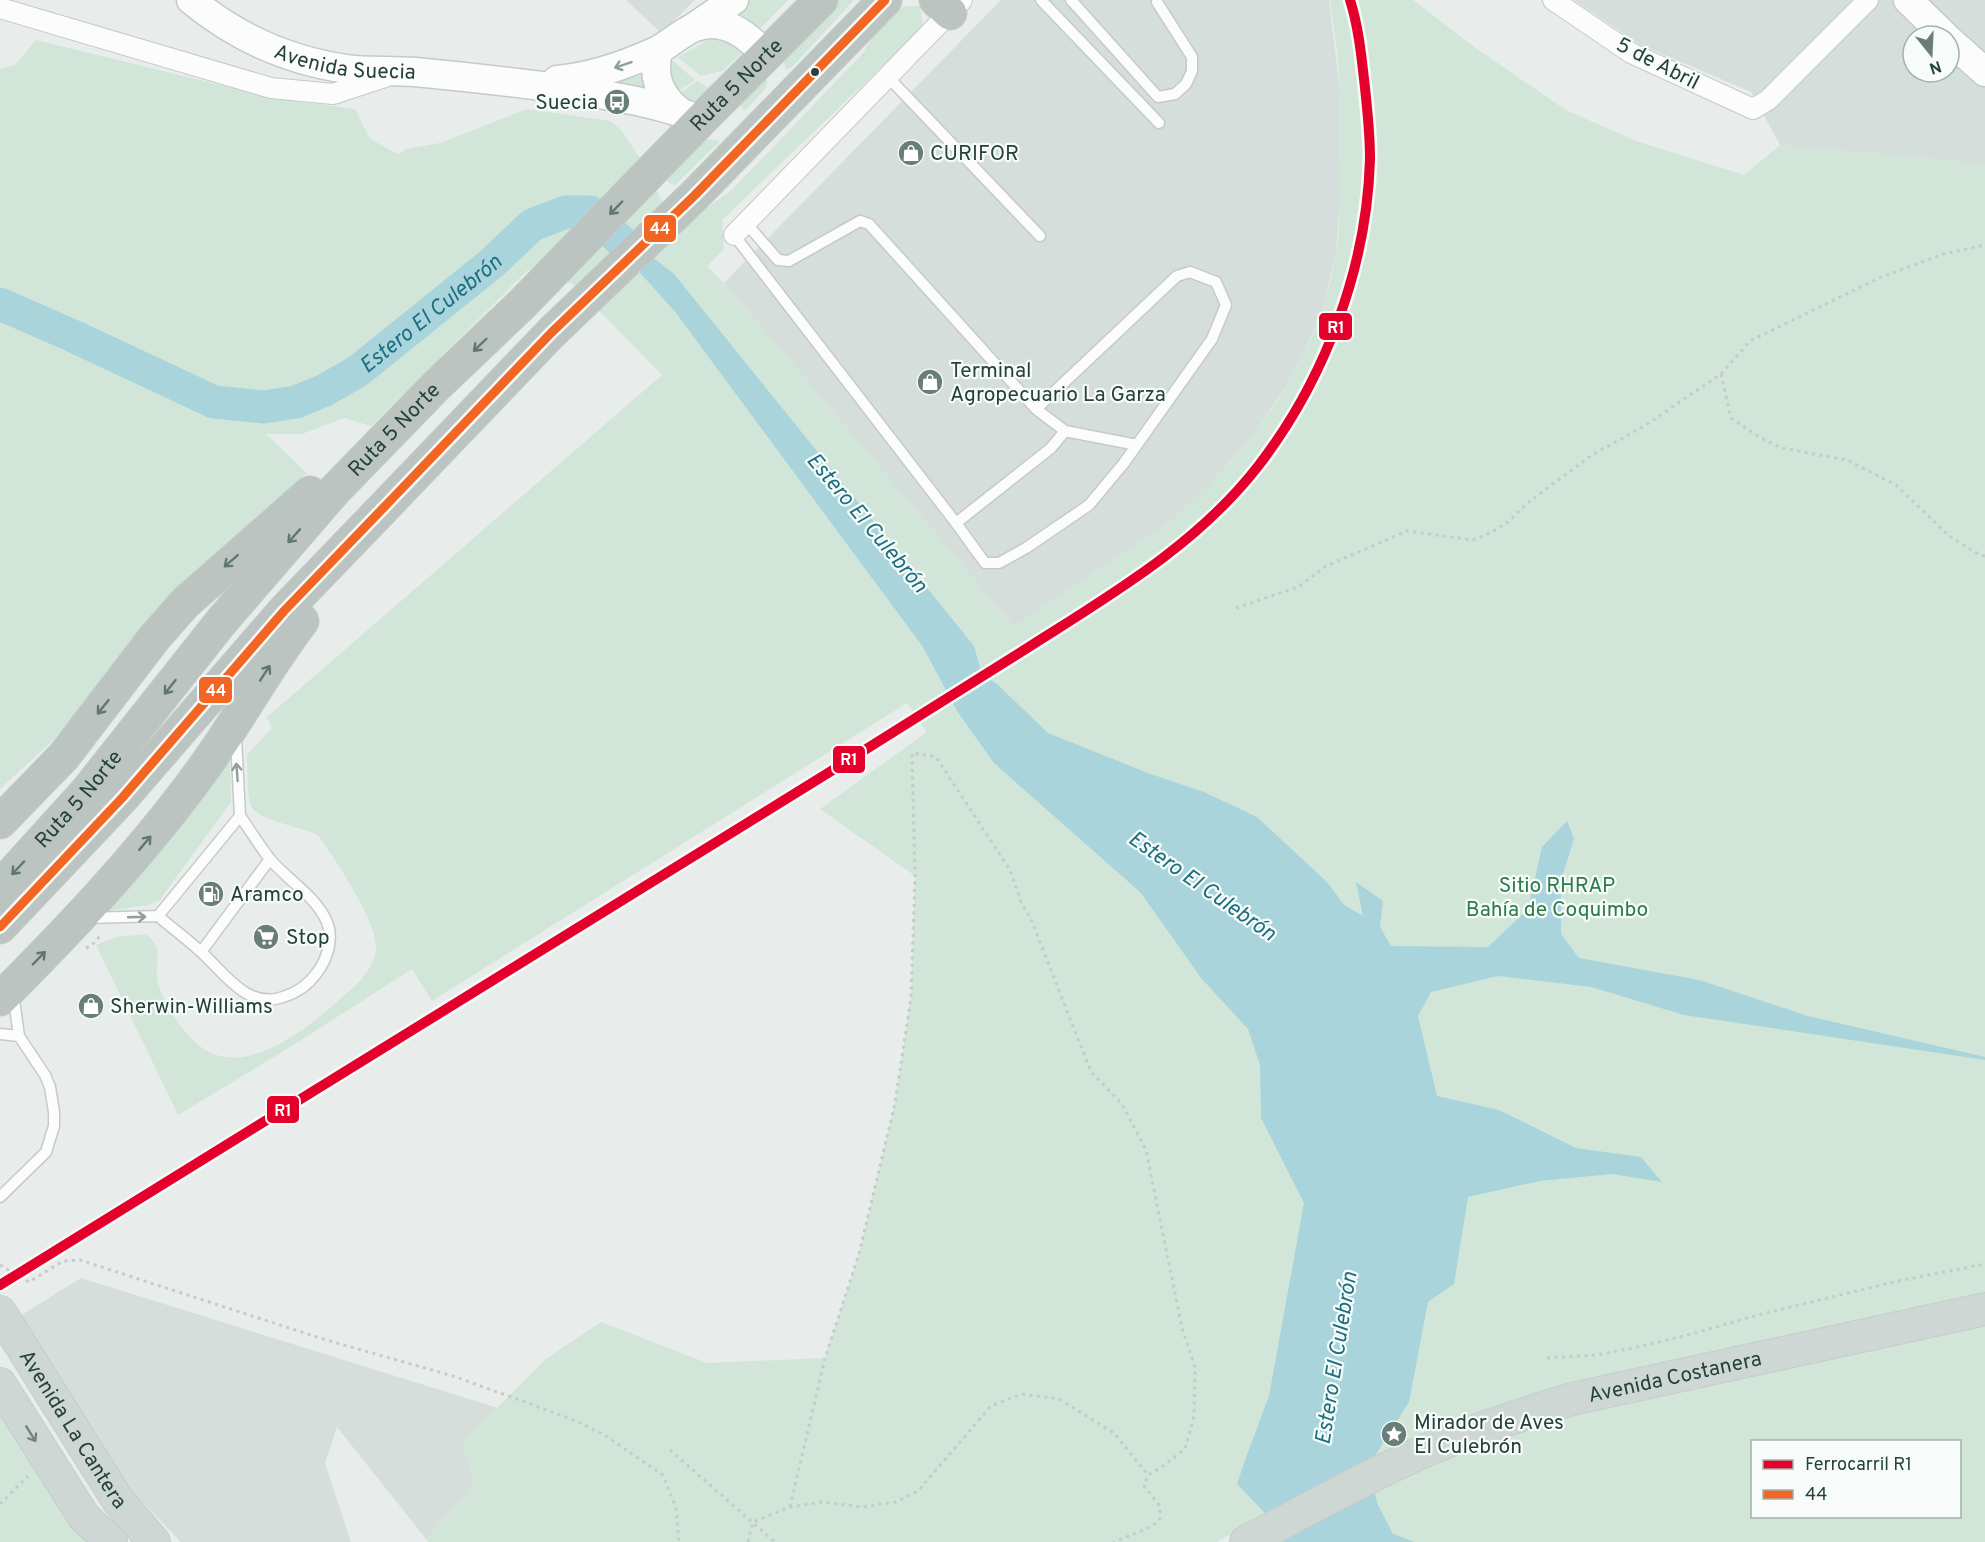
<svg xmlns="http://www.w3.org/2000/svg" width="1985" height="1542" font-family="Overpass,sans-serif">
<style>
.built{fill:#d6dedb;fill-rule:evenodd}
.green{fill:#d1e6d8;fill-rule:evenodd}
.water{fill:#a9d4db}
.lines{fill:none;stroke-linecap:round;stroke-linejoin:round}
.river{stroke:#a9d4db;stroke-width:33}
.lane-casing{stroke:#c5cac8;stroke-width:13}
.street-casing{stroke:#c5cac8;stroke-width:22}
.secondary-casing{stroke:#c3cbc8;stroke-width:31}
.primary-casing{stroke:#c3ccc9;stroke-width:34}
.highway-casing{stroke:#c3ccc9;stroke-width:35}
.path{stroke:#c3ccca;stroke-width:3;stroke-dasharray:3 4.5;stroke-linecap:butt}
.lane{stroke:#fcfcfc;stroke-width:10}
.street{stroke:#fcfcfc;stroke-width:20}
.secondary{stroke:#fcfcfc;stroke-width:28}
.primary{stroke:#cfd7d5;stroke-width:32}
.highway{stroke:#bcc4c2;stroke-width:33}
.bus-1-casing{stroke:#f7fbf9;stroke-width:14}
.bus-1{stroke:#f26522;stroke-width:9}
.rail-1-casing{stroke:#f7fbf9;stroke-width:15}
.rail-1{stroke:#e4002b;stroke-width:10}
.oneway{stroke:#909f9b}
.oneway2{stroke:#617670}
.oneway3{stroke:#718580}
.bus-dot{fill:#24423a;stroke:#f7fbf9;stroke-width:2}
.labels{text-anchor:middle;stroke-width:4.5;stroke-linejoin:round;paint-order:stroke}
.street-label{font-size:21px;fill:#24423a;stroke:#f7fbf9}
.poi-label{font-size:21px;fill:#24423a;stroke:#f7fbf9;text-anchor:start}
.park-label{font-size:21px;fill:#2d7a4b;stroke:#f7fbf9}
.water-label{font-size:22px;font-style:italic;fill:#1c6f80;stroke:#f7fbf9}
.line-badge{stroke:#f7fbf9;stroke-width:2}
.badge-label{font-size:16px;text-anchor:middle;font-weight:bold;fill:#fff}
</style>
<rect width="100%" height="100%" fill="#e8edeb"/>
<path class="built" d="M626,0H695L661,33Z
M1001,0H1329L1340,90L1339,162L1340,193L1336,254L1323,308L1304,353L1289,381L1254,434L1213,481L1191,503L1168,523L1014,627L724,283Z
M1574,0H1985V164L1780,145L1751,92L1639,44ZM1913,36H1949V72H1913Z
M81,1278L498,1408L463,1443L475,1483L426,1539L337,1427L325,1463L351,1542H181L118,1477L78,1406L21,1315Z"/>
<path class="green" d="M751,0H788L755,34L720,21Z
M838,0H854L792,67L786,70L782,57Z
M1330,0H1413L1477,49L1566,110L1636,141L1744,175L1780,145L1985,164V1542H1232L1229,1535L1217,1542H428L426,1539L475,1483L462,1443L546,1359L601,1322L707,1363L825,1358L859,1254L895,1103L911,997L915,876L820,809L927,732L907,703L432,1001L412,969L284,1051L178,1115L96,945L117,937L146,934C165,950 155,956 157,975C159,1000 187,1041 209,1052C252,1074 311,1026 341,998C356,985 375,970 376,947C377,921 334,858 318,835C304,828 256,820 251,806C246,790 248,771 247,755L272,728L267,717L662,375L574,285L528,270L371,426L344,418L302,434H266L307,473L155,623L51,742L0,789V69L15,65L36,40L278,99L355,109L370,139L398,154L406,149L440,143L527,109L610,121L621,130L644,164L662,201L674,232L733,189L864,52C878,27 887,3 920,6L923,27L722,220L724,249L707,266L724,283L1014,627L1168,523C1249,452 1318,363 1336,254C1341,222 1338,191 1339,159C1339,136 1341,113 1340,91C1339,60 1334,30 1330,0ZM1752,1442H1960V1516H1752Z
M721,35L743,52L722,71L701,76L678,57L715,36Z
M671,59L695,80L675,93C670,83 667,70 671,59Z
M650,73L651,90L605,85Z
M764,74L767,82L766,88L745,111L737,103Z
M697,81L709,88L693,102L677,95Z
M702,138L720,141L675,185L669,183L665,177Z
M230,756L231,802L159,901L149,905L107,911Z
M0,1412L92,1542H0Z"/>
<path class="water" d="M590,212L627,237L674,274L974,646L981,671L986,677L997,684L1048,733L1148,773L1204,792L1257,817L1328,883L1344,905L1363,916L1356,882L1383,901L1380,927L1391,946L1488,947L1528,909L1542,847L1567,821L1574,839L1561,880V934L1579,958L1699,980L1808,1016L1985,1057V1060L1684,1015L1591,987L1498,976L1431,992L1418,1016L1437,1096L1499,1110L1576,1148L1641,1157L1662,1182L1612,1174L1540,1181L1468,1197L1454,1284L1428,1302L1409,1402L1368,1467L1378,1505L1393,1534L1415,1542H1284L1265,1513L1237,1484L1245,1460L1269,1396L1304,1203L1261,1118L1260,1065L1248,1029L1201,978L1141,893L994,763L957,711L923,647L676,313L616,246Z"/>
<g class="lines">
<path class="river" id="s1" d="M0,304L73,336L214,402L264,407L296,402L325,390L358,371L492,263L532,225L566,212H590L621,241"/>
<g class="lane-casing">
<path id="lane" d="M1041,0L1159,123
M1071,0L1158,97L1175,94L1186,84L1192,71V57L1157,2
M888,77L1040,236
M734,235L956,523L1051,448L1065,431L1036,409L869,224L860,221L789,261L778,260L746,223
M1065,431L1137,445
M956,523L985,563H999L1026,548L1089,505L1124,463L1212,339L1226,305L1216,282L1190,272L1177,276L1036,409
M158,916C172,928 187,939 200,951C224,972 247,1010 283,997C296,993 308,985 316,974C327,960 334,939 327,922C315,895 287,880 269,858C259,845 250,830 240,816
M88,918L158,916L240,816L236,738
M201,952L270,859
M0,1034L19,1036
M0,1197L46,1152L54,1126V1112L50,1087L45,1075L19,1036L13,993"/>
</g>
<g class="street-casing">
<path id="street" d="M1553,0L1631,53L1753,109L1768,100L1868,0
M0,8L271,88L333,94L385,77
M734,235L962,0"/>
</g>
<g class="secondary-casing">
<g id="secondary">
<path id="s2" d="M191,0C236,37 289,61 347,69C369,72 392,70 415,72C468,77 520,83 573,90C617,97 659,103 701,120"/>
<path d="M1908,0L1945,36"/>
<path d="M694,27L734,0"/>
<path d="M1949,40L1985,72"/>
<path d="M658,51C652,76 659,95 679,111"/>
<path d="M557,80C591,77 623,66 654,52C668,46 679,34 693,28C722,15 747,34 765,55"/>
</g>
</g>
<g class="primary-casing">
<g id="primary">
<path id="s3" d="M0,1312L117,1499L154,1542"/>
<path d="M0,1384L84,1517L111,1542"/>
<path id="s4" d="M1246,1542C1307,1510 1367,1476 1429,1449C1476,1429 1523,1414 1572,1399L1985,1309"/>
</g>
</g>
<g class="highway-casing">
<g id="highway">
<path d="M936,0L950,13"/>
<path d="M0,822L64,756L155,637L185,603L310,493"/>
<path id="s5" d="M0,887L87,791L221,622L335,490L435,387L522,304L701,120L821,0"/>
<path d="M0,927L122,798L284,611L390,501L551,333L694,196L885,0"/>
<path d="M0,999C72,927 143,852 203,769C238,721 266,668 302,621"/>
</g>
</g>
<path class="path" d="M1721,374L1731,418L1761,438L1782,448L1847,460L1896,485L1949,536L1980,555L1985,556
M1236,608L1298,587L1326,566L1407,531L1473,540L1492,532L1508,522L1526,504L1592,455L1646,425L1721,374L1750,341L1879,278L1943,254L1985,245
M86,948L91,946L101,935
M0,1265L29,1282L63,1261L80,1260L323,1339L453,1376L569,1418L603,1434L663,1475L676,1508L679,1542
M1547,1358L1596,1355L1628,1349L1684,1336L1758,1315L1898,1281L1985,1264
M670,1450L775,1542
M0,1504L28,1476
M790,1507L825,1358L859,1254L895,1103L911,997L915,876L912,753L936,757L1010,870L1021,902L1031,919L1091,1072L1122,1104L1146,1150L1182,1328L1195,1367L1194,1416L1185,1449L1163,1466L1148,1475L1144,1486L1160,1506V1518L1153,1526L1114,1542
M748,1542L753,1522L790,1507L822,1502L862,1507L896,1502L918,1491L991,1406L1022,1394L1059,1399L1114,1433L1148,1475"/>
<use href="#lane" class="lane"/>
<use href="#street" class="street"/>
<use href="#secondary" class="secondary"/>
<use href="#primary" class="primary"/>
<use href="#highway" class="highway"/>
<g class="bus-1-casing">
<path id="bus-1" d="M0,927L122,798L284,611L390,501L551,333L694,196L885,0"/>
</g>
<use href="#bus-1" class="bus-1"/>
<g class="rail-1-casing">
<path id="rail-1" d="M0,1285C276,1114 552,943 828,773C896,730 964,687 1032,645C1114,593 1199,543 1259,465C1325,379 1367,268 1370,159C1370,132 1367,105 1364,79C1361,52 1358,25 1350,0"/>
</g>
<use href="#rail-1" class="rail-1"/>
</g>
<defs><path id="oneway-shaft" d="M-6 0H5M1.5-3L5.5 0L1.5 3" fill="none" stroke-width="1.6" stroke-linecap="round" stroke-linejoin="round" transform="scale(1.5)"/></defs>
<g class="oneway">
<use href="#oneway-shaft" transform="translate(623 65) rotate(161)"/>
<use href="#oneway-shaft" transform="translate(237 772) rotate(-94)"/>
<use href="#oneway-shaft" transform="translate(137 917) rotate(-2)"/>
</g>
<g class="oneway2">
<use href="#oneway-shaft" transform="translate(616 208) rotate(134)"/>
<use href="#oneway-shaft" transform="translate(480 345) rotate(136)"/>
<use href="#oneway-shaft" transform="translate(294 536) rotate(132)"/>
<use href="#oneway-shaft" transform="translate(231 561) rotate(139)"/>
<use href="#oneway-shaft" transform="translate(265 673) rotate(-57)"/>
<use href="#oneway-shaft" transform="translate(170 687) rotate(128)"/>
<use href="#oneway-shaft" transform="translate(103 707) rotate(128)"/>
<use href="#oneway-shaft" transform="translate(145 843) rotate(-50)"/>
<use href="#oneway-shaft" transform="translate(18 868) rotate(133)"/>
<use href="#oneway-shaft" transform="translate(39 958) rotate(-46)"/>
</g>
<use class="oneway3" href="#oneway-shaft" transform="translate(31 1434) rotate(58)"/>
<defs>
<g id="bus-disc" transform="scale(1.35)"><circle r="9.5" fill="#697e78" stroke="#f7fbf9"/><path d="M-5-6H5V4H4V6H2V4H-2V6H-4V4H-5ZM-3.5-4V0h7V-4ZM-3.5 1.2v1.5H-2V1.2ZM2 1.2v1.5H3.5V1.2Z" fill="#fff"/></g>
<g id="shop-disc" transform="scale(1.35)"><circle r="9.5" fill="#697e78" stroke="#f7fbf9"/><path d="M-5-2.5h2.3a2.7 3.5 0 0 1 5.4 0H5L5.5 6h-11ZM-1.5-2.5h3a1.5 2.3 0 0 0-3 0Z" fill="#fff"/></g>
<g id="fuel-disc" transform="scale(1.35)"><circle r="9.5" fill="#697e78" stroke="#f7fbf9"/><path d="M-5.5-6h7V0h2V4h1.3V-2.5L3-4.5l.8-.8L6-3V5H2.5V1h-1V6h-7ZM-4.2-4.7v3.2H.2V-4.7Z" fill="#fff"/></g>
<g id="supermarket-disc" transform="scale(1.35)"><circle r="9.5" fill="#697e78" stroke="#f7fbf9"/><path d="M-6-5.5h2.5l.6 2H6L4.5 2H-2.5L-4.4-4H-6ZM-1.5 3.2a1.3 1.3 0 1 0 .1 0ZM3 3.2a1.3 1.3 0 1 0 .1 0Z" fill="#fff"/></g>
<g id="sight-disc" transform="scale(1.35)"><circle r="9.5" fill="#697e78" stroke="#f7fbf9"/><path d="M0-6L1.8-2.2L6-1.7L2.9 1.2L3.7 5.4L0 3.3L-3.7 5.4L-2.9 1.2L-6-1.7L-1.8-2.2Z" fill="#fff"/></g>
</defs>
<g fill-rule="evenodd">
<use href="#bus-disc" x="617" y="102"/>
<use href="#shop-disc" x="911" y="153"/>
<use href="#shop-disc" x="930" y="382"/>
<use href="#fuel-disc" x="211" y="894"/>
<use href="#supermarket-disc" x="266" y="937"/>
<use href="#shop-disc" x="91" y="1006"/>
<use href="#sight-disc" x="1394" y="1434"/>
</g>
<circle class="bus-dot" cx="815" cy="72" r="5"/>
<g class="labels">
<g class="street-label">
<text dy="7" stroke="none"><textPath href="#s2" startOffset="170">Avenida Suecia</textPath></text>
<text transform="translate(1658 63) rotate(27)" y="7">5 de Abril</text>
<text dy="7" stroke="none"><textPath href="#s5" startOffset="1090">Ruta 5 Norte</textPath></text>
<text dy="7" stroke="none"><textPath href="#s5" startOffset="604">Ruta 5 Norte</textPath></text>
<text dy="7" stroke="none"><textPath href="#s5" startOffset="118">Ruta 5 Norte</textPath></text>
<text dy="7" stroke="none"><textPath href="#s4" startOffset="462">Avenida Costanera</textPath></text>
<text dy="7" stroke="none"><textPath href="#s3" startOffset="138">Avenida La Cantera</textPath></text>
</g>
<g class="poi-label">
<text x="598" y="109" text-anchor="end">Suecia</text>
<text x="930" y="160">CURIFOR</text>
<text x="950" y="377">Terminal<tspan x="950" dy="24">Agropecuario La Garza</tspan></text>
<text x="230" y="901">Aramco</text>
<text x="286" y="944">Stop</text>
<text x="110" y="1013">Sherwin-Williams</text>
<text x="1414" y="1429">Mirador de Aves<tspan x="1414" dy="24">El Culebrón</tspan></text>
</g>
<g class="park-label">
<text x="1557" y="892">Sitio RHRAP<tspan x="1557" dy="24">Bahía de Coquimbo</tspan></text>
</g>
<g class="water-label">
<text dy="8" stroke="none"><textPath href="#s1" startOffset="480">Estero El Culebrón</textPath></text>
<text transform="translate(868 522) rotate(50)" y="8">Estero El Culebrón</text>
<text transform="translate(1203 885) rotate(35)" y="8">Estero El Culebrón</text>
<text transform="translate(1335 1358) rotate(-81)" y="8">Estero El Culebrón</text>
</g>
</g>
<g class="line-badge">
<rect x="643" y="214" width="34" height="29" rx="6" fill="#f26522"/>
<rect x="1318" y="312" width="35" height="29" rx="6" fill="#e4002b"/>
<rect x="198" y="676" width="35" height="28" rx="6" fill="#f26522"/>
<rect x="832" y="745" width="34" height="29" rx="6" fill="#e4002b"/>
<rect x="266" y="1095" width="34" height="29" rx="6" fill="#e4002b"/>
</g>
<g class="badge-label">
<text x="660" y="234">44</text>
<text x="1336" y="333">R1</text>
<text x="216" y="696">44</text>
<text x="849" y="765">R1</text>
<text x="283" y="1116">R1</text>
</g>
<rect x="1751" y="1440" width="210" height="78" fill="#f7fbf9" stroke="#a3b1ad" stroke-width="1.5"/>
<rect x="1763" y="1460" width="30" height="9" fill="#e4002b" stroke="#a3b1ad" stroke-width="1.5"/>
<text x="1805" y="1470" font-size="18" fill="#24423a">Ferrocarril R1</text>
<rect x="1763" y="1490" width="30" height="9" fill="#f26522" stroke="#a3b1ad" stroke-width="1.5"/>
<text x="1805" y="1500" font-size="18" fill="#24423a">44</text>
<g transform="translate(1931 54) rotate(162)"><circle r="28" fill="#f7fbf9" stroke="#a3b1ad" stroke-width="1.5"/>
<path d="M0-4.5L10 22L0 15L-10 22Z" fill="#697e78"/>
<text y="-9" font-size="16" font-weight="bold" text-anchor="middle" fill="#24423a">N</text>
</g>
</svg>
